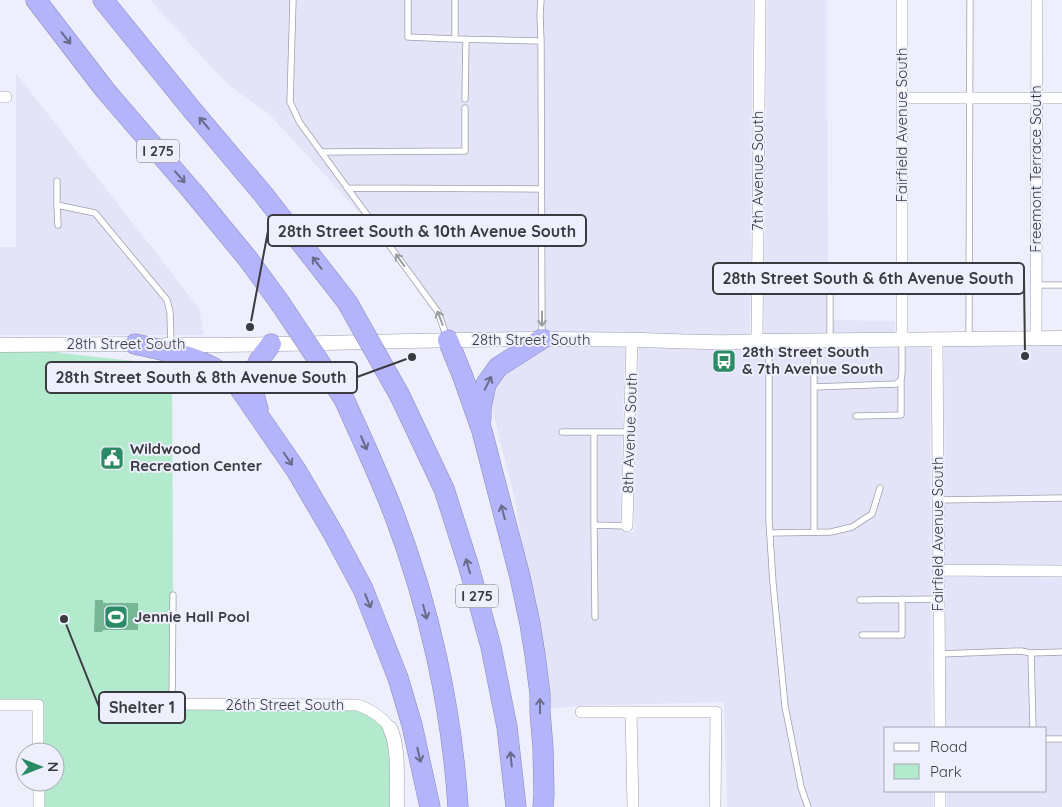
<svg xmlns="http://www.w3.org/2000/svg" width="1062" height="807" font-family="Quicksand,sans-serif">
<style>
.built{fill:#e3e4f8}
.green{fill:#b3eace}
.water{fill:#77b798}
.lines{fill:none;stroke-linecap:round;stroke-linejoin:round}
.service-casing{stroke:#9e9eaa;stroke-width:7}
.minor-casing{stroke:#9e9eaa;stroke-width:12}
.tertiary-casing{stroke:#9e9eaa;stroke-width:15}
.motorway-casing{stroke:#898ab9;stroke-width:21}
.service{stroke:#fff;stroke-width:5.5}
.minor{stroke:#fff;stroke-width:11}
.tertiary{stroke:#fff;stroke-width:14}
.motorway{stroke:#b3b4fa;stroke-width:20}
.motorway-bridge-casing{stroke:#898ab9;stroke-width:21;stroke-linecap:butt}
.motorway-bridge{stroke:#b3b4fa;stroke-width:20}
.oneway{stroke:#6a6b8a}
.oneway2{stroke:#9c9da0}
.labels{text-anchor:middle;stroke-width:4;stroke-linejoin:round;paint-order:stroke}
.shield{fill:#eeeffc;stroke:#707178;stroke-width:1}
.shield-label{font-size:14px;font-weight:bold;fill:#3a3b40}
.street-label{font-size:15px;fill:#3a3b40;stroke:#eeeffc}
.poi-label{font-size:15px;font-weight:bold;fill:#3a3b40;stroke:#eeeffc;text-anchor:start}
.leader{fill:none;stroke:#3a3b40;stroke-width:2}
.callout-dot{fill:#3a3b40;stroke:#eeeffc;stroke-width:2}
.callout{fill:#eeeffc;stroke:#3a3b40;stroke-width:2}
.callout-label{font-size:16px;text-anchor:middle;font-weight:bold;fill:#3a3b40}
</style>
<rect width="100%" height="100%" fill="#eeeffc"/>
<path class="built" d="M150,0H753L750,335L733,337L540,333L453,334L450,332L438,311L356,209L270,115L226,83Z
M767,0H827L828,320L895,321V333L764,335Z
M16,73L199,308L204,335H0V247H16Z
M1062,344V565L945,564L944,345Z
M544,345L625,346L620,531L634,532L639,346L733,349L757,347L930,345L932,728H886V791H933V807H727L724,702L574,706V707L549,708L515,500L493,412L489,404L492,386L506,369Z
M945,577H1062V807H947V791H1046V728H946Z"/>
<path class="green" d="M38,344L60,353L172,365L173,595L172,704L351,705L385,721L397,807H39V782H55V752H38V705H0V345Z"/>
<path class="water" d="M95,600H103V603H138V630H103L102,632H94Z"/>
<g class="lines">
<g class="service-casing">
<path id="service" d="M293,0L290,102L300,123L438,312L447,338
M408,0V37L455,39
M455,0V39L541,41L542,335
M541,41L540,15L541,0
M465,99L466,39
M321,152L465,151V108
M57,181V205L95,213L167,300L170,312L171,345
M347,188L541,189
M57,205L58,225
M1036,285H1062
M969,338L970,0
M830,339V289H878
M814,340V532
M769,341V521L773,583L785,706L801,787L808,807
M814,387L896,384L901,380L902,372V340
M856,416L901,415V380
M562,432H630
M594,432V525L627,526
M938,500L1062,498
M594,525L595,617
M770,533L831,532L852,527L872,514L880,488
M860,600L939,599
M862,635H902V599
M1031,653L1033,728
M939,654L1021,651L1031,653L1062,652
M172,704L173,595
M1046,739H1062"/>
</g>
<g class="minor-casing">
<path id="minor" d="M902,0V340
M0,97H6
M902,98H1062
M1036,338L1037,0
M937,339L940,728
M757,341L760,0
M627,526L632,340
M938,570L1062,571
M172,704L358,705C371,710 382,716 390,728
M0,705H38V752
M581,712H716L715,807
M631,712L633,807
M39,782V807
M940,791V807"/>
</g>
<g class="tertiary-casing">
<path id="tertiary" d="M0,345L144,344
M165,345C291,346 416,339 541,339C575,339 609,339 643,340C681,341 719,344 757,341L1062,338
M390,728C400,749 396,783 397,807"/>
</g>
<g class="motorway-casing">
<path id="motorway" d="M36,0L105,90L192,191L248,259L280,303
M103,0L193,111L263,194L347,302
M448,340L463,377L482,431L520,577L530,624L535,655L540,694V712L543,748L544,794L543,807
M135,344C156,349 187,354 206,364C218,369 228,377 238,386L296,470L333,533L363,589L398,678L412,725L430,807
M400,396L444,489L468,564L491,647L507,727L516,807
M344,399C361,437 379,475 394,514C429,606 452,709 458,807
M258,409C253,394 251,376 259,361C262,355 267,350 271,344
M481,419V407L486,384L498,367L542,339"/>
</g>
<use href="#service" class="service"/>
<use href="#minor" class="minor"/>
<use href="#tertiary" class="tertiary"/>
<use href="#motorway" class="motorway"/>
<g class="motorway-bridge-casing">
<path id="motorway-bridge" d="M347,302L400,396
M280,303L344,399"/>
</g>
<use href="#motorway-bridge" class="motorway-bridge"/>
</g>
<defs><path id="oneway-shaft" d="M-6 0H5M1.5-3L5.5 0L1.5 3" fill="none" stroke-width="1.6" stroke-linecap="round" stroke-linejoin="round" transform="scale(1.25)"/></defs>
<g class="oneway">
<use href="#oneway-shaft" transform="translate(66 38) rotate(52)"/>
<use href="#oneway-shaft" transform="translate(204 123) rotate(-130)"/>
<use href="#oneway-shaft" transform="translate(180 177) rotate(49)"/>
<use href="#oneway-shaft" transform="translate(317 263) rotate(-128)"/>
<use href="#oneway-shaft" transform="translate(488 383) rotate(-64)"/>
<use href="#oneway-shaft" transform="translate(364 443) rotate(67)"/>
<use href="#oneway-shaft" transform="translate(288 459) rotate(56)"/>
<use href="#oneway-shaft" transform="translate(503 512) rotate(-104)"/>
<use href="#oneway-shaft" transform="translate(468 566) rotate(-106)"/>
<use href="#oneway-shaft" transform="translate(368 601) rotate(68)"/>
<use href="#oneway-shaft" transform="translate(425 612) rotate(75)"/>
<use href="#oneway-shaft" transform="translate(540 706) rotate(-91)"/>
<use href="#oneway-shaft" transform="translate(419 755) rotate(77)"/>
<use href="#oneway-shaft" transform="translate(511 759) rotate(-96)"/>
</g>
<g class="oneway2">
<use href="#oneway-shaft" transform="translate(400 260) rotate(-126)"/>
<use href="#oneway-shaft" transform="translate(440 318) rotate(-111)"/>
<use href="#oneway-shaft" transform="translate(542 319) rotate(90)"/>
</g>
<defs>
<g id="bus-square" transform="scale(1.25)"><rect x="-9" y="-9" width="18" height="18" rx="4" fill="#2a8b64" stroke="#eeeffc"/><path d="M-5-6H5V4H4V6H2V4H-2V6H-4V4H-5ZM-3.5-4V0h7V-4ZM-3.5 1.2v1.5H-2V1.2ZM2 1.2v1.5H3.5V1.2Z" fill="#fff"/></g>
<g id="civic-square" transform="scale(1.25)"><rect x="-9" y="-9" width="18" height="18" rx="4" fill="#2a8b64" stroke="#eeeffc"/><path d="M-.6-6.5H3V-4.5H.6V-3L4-1V1h2V6H-6V1h2V-1L-.6-3ZM-1.2 2.5V6h2.4V2.5Z" fill="#fff"/></g>
<g id="stadium-square" transform="scale(1.25)"><rect x="-9" y="-9" width="18" height="18" rx="4" fill="#2a8b64" stroke="#eeeffc"/><path d="M0-5a6.5 5 0 1 0 0 10a6.5 5 0 1 0 0-10ZM-3.5-1.8h7v3.6h-7Z" fill="#fff"/></g>
</defs>
<g fill-rule="evenodd">
<use href="#bus-square" x="724" y="361"/>
<use href="#civic-square" x="112" y="458"/>
<use href="#stadium-square" x="116" y="617"/>
</g>
<g class="labels">
<g class="shield">
<rect x="137" y="139.5" width="42" height="23" rx="4"/>
<rect x="456" y="584.5" width="42" height="23" rx="4"/>
</g>
<g class="shield-label">
<text x="158" y="156">I 275</text>
<text x="477" y="601">I 275</text>
</g>
<g class="street-label">
<text transform="translate(902 125) rotate(-90)" y="5">Fairfield Avenue South</text>
<text transform="translate(1036 169) rotate(-90)" y="5">Freemont Terrace South</text>
<text transform="translate(758 171) rotate(-90)" y="5">7th Avenue South</text>
<text x="531" y="345">28th Street South</text>
<text x="126" y="349">28th Street South</text>
<text transform="translate(630 433) rotate(-88)" y="5">8th Avenue South</text>
<text transform="translate(938 534) rotate(-90)" y="5">Fairfield Avenue South</text>
<text x="285" y="710">26th Street South</text>
</g>
<g class="poi-label">
<text x="742" y="357">28th Street South<tspan x="742" dy="17">&amp; 7th Avenue South</tspan></text>
<text x="130" y="454">Wildwood<tspan x="130" dy="17">Recreation Center</tspan></text>
<text x="134" y="622">Jennie Hall Pool</text>
</g>
</g>
<path class="leader" d="M250 327L268 231M1025 356L1024 278M412 357L357 377M64 619L99 707"/>
<g class="callout-dot">
<circle cx="250" cy="327" r="5"/>
<circle cx="1025" cy="356" r="5"/>
<circle cx="412" cy="357" r="5"/>
<circle cx="64" cy="619" r="5"/>
</g>
<g class="callout">
<rect x="268" y="215" width="318" height="31" rx="5"/>
<rect x="713" y="263" width="311" height="31" rx="5"/>
<rect x="46" y="362" width="311" height="31" rx="5"/>
<rect x="99" y="692" width="86" height="31" rx="5"/>
</g>
<g class="callout-label">
<text x="427" y="237">28th Street South &amp; 10th Avenue South</text>
<text x="868" y="284">28th Street South &amp; 6th Avenue South</text>
<text x="201" y="383">28th Street South &amp; 8th Avenue South</text>
<text x="142" y="713">Shelter 1</text>
</g>
<rect x="884" y="727" width="162" height="65" fill="#eeeffc" stroke="#a6a7b1"/>
<rect x="894" y="743" width="25" height="8" fill="#ffffff" stroke="#a6a7b1"/>
<text x="930" y="752" font-size="15" fill="#3a3b40">Road</text>
<rect x="894" y="764" width="25" height="15" fill="#b3eace" stroke="#a6a7b1"/>
<text x="930" y="777" font-size="15" fill="#3a3b40">Park</text>
<g transform="translate(40 767) rotate(90)"><circle r="24" fill="#eeeffc" stroke="#a6a7b1"/>
<path d="M0-4L9 19L0 12L-9 19Z" fill="#2a8b64"/>
<text y="-8" font-size="14" font-weight="bold" text-anchor="middle" fill="#3a3b40">N</text>
</g>
</svg>
